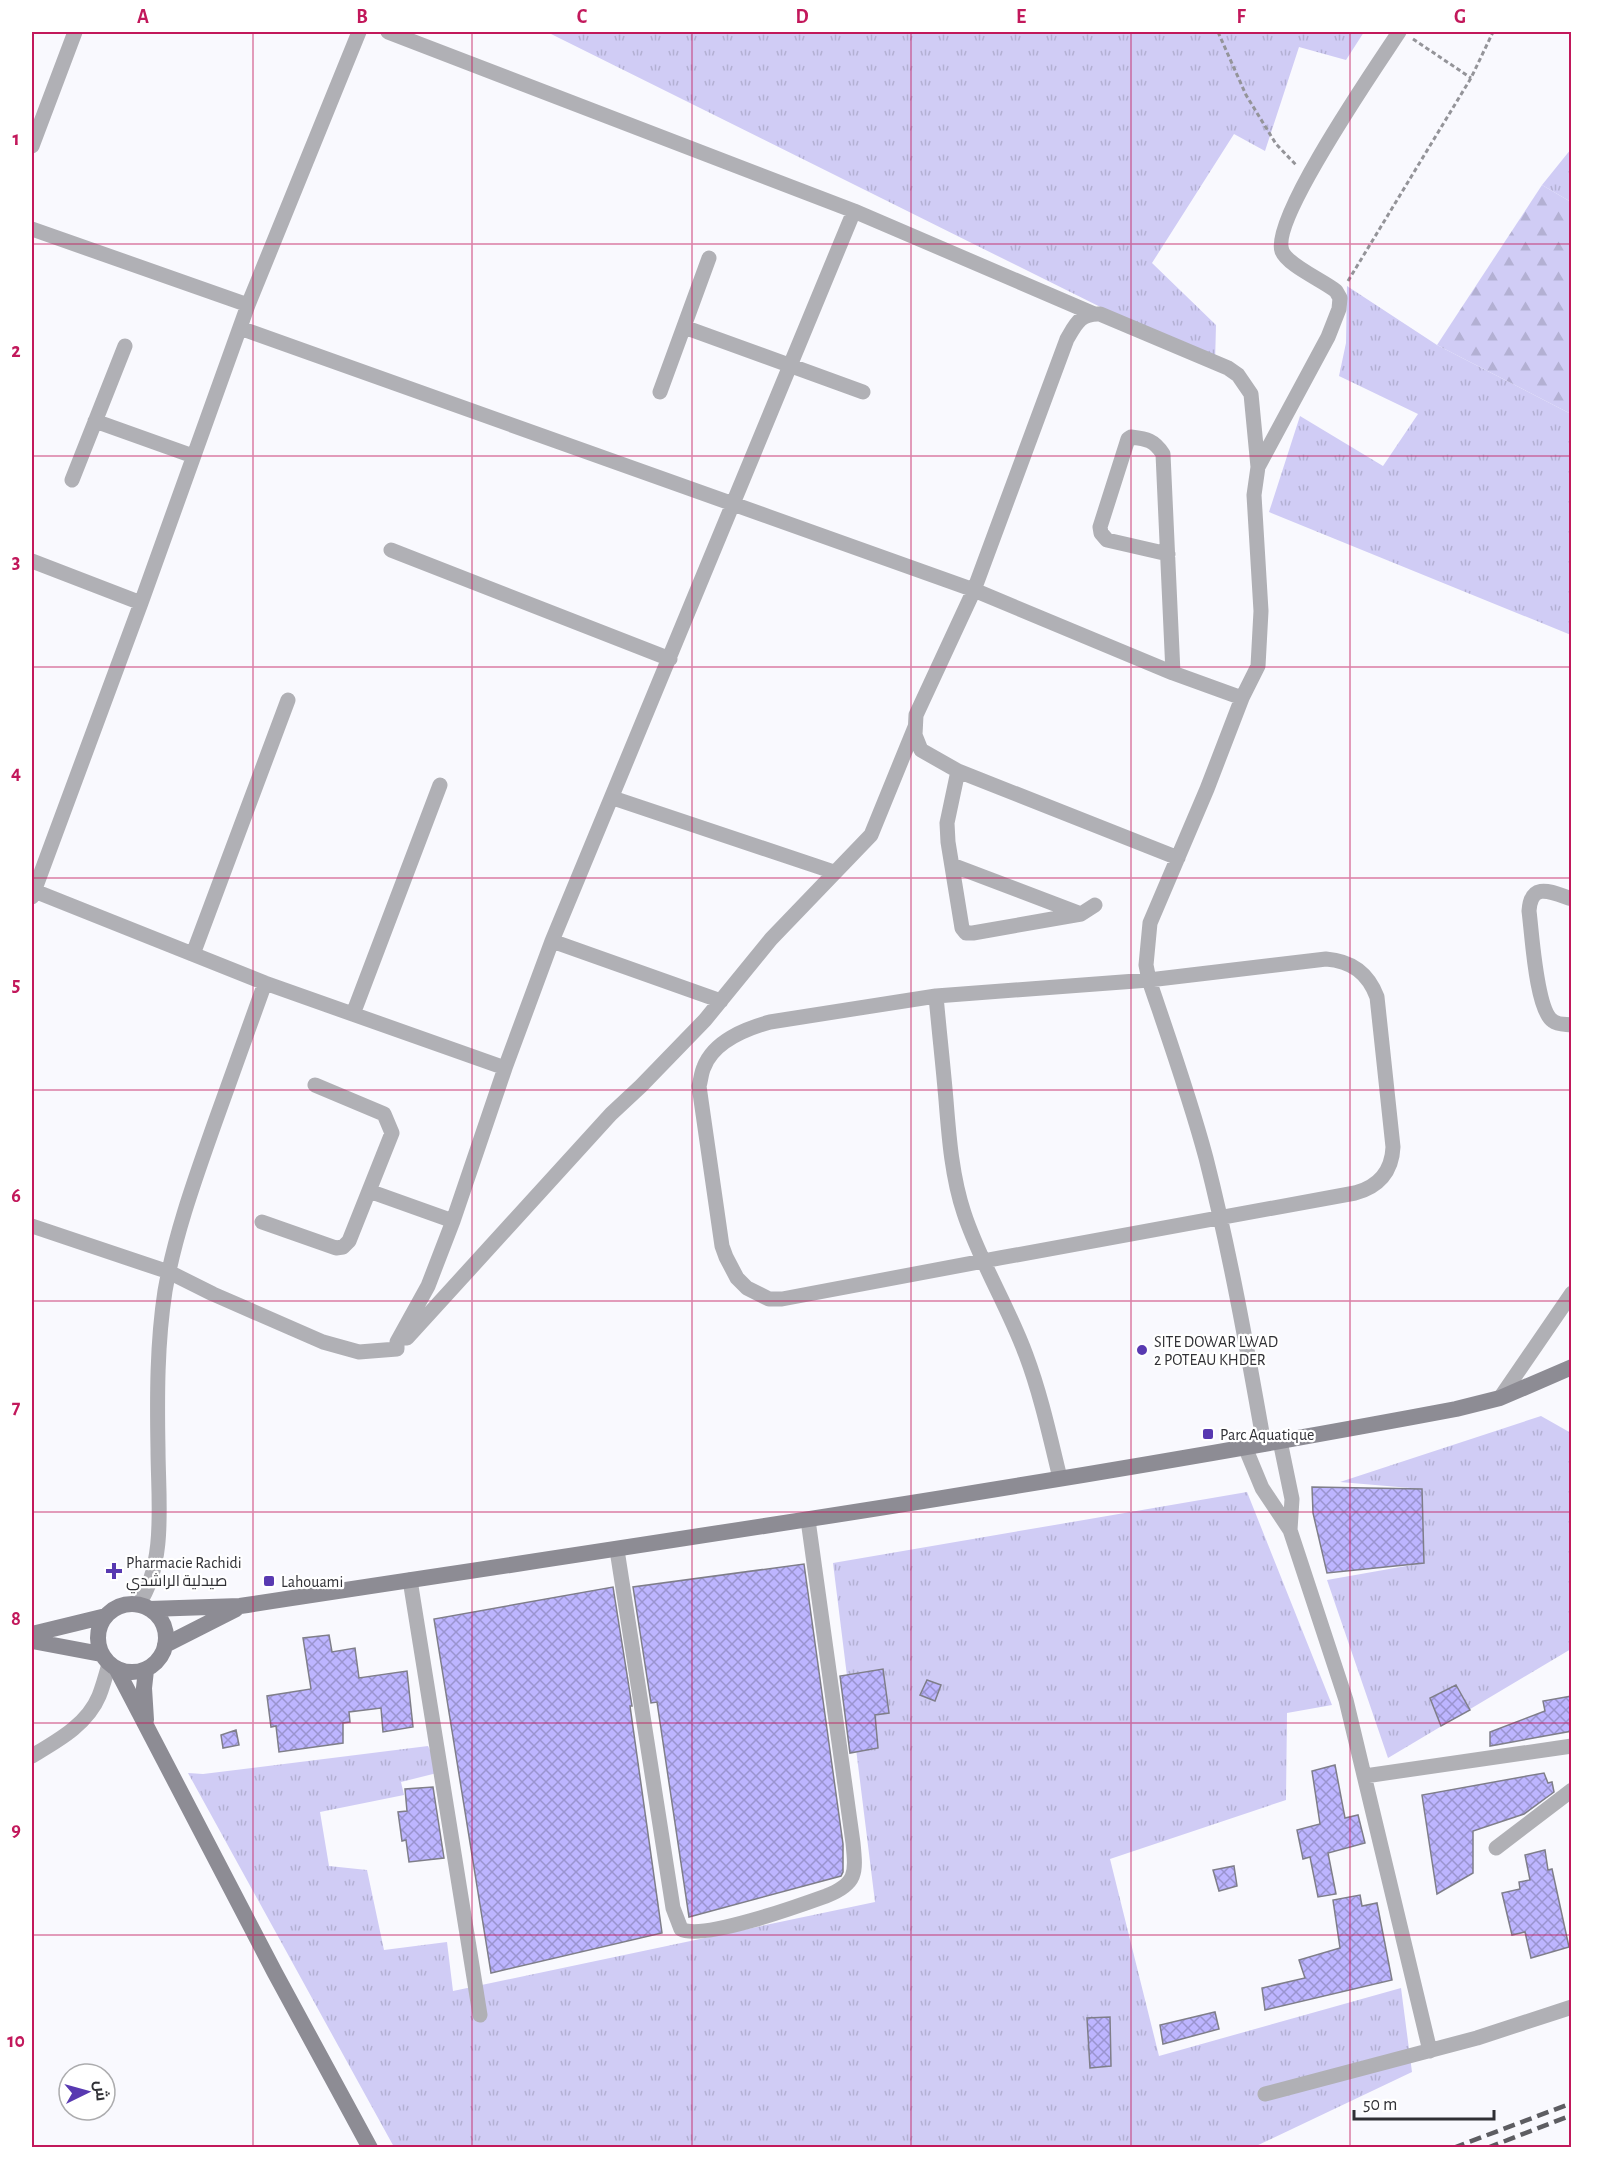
<svg xmlns="http://www.w3.org/2000/svg" width="1603" height="2179" font-family="'Alegreya Sans',Cairo,sans-serif">
<style>
.grass{fill:url(#grass-tufts)}
.forest{fill:url(#forest-firs)}
.building{fill:url(#building-cross-hatch);stroke:#7f7e89;stroke-width:1.5}
.lines{fill:none;stroke-linecap:round;stroke-linejoin:round}
.path{stroke:#949499;stroke-width:3;stroke-dasharray:4.5 3;stroke-linecap:butt}
.minor{stroke:#b0b0b5;stroke-width:15}
.secondary{stroke:#8d8c94;stroke-width:16}
.rail{stroke:#5d5d62;stroke-width:4.5;stroke-dasharray:12 6;stroke-linecap:butt}
.grid{fill:none;stroke:#c2185b;stroke-width:1.5;stroke-opacity:0.55}
.poi-dot{fill:#5839b1;stroke:#fff;stroke-width:2}
.labels{text-anchor:middle;stroke-width:4.5;stroke-linejoin:round;paint-order:stroke}
.poi-label{font-size:16px;fill:#303035;stroke:#fff;text-anchor:start}
.neatline{fill:none;stroke:#c2185b;stroke-width:2}
.grid-label{font-size:20px;text-anchor:middle;font-weight:bold;fill:#c2185b}
</style>
<defs>
<pattern id="grass-tufts" width="24" height="20" patternUnits="userSpaceOnUse" patternTransform="scale(1.5)"><rect width="24" height="20" fill="#d0ccf5"/><path d="M3 7l-1-3M5 7V3M7 7l1-3M15 17l-1-3M17 17v-4M19 17l1-3" fill="none" stroke="#b3b0d3"/></pattern>
<pattern id="forest-firs" width="22" height="20" patternUnits="userSpaceOnUse" patternTransform="scale(1.5)"><rect width="22" height="20" fill="#d0ccf5"/><path d="M5 1l3.5 6h-7zM16 11l3.5 6h-7z" fill="#b3b0d3"/></pattern>
<pattern id="building-cross-hatch" width="8" height="8" patternUnits="userSpaceOnUse" patternTransform="scale(1.5)"><rect width="8" height="8" fill="#bdb5ff"/><path d="M0 0l8 8M0 8l8-8" fill="none" stroke="#9a94cf"/></pattern>
</defs>
<rect width="100%" height="100%" fill="#f9f9fe"/>
<path class="grass" d="M547,32H1364L1346,60L1299,47L1265,151L1234,134L1152,263L1216,325L1215,364Z
M1571,149V202L1542,185Z
M1347,286L1437,345L1571,414V635L1269,512L1300,416L1383,466L1418,414L1339,376L1346,343Z
M1541,1416L1571,1433V1649L1388,1758L1327,1580L1423,1563L1422,1489L1340,1482Z
M1247,1492L1332,1705L1287,1713L1286,1800L1110,1859L1159,2056L1401,1988L1412,2072L1254,2147H394L188,1773L203,1774L428,1746L441,1772L401,1782L404,1795L320,1812L329,1866L367,1870L384,1950L447,1942L453,1991L875,1902L833,1563Z"/>
<path class="forest" d="M1542,185L1571,202V414L1437,345Z"/>
<path class="building" d="M1312,1487L1422,1489L1424,1563L1327,1573L1313,1513Z
M804,1564L843,1844V1872L841,1876L689,1917L657,1702L651,1703L633,1587Z
M613,1587L632,1706H630L662,1933L491,1973L434,1619Z
M329,1635L332,1652L355,1648L359,1678L407,1671L413,1727L383,1732L381,1708L349,1712L350,1722L343,1723V1743L279,1752L276,1726L271,1727L267,1696L311,1689L303,1638Z
M883,1669L889,1713L875,1715L878,1748L850,1753L840,1676Z
M927,1680L941,1685L935,1701L920,1695Z
M1456,1685L1470,1710L1441,1726L1430,1698Z
M1572,1696V1731L1490,1746V1732L1545,1711L1543,1701Z
M236,1730L239,1745L223,1748L221,1735Z
M1335,1765L1345,1818L1358,1815L1365,1843L1328,1853L1336,1894L1318,1897L1310,1857L1303,1859L1297,1830L1320,1824L1312,1771Z
M1544,1773L1548,1783L1552,1782L1554,1792L1524,1814L1473,1831V1873L1437,1894L1422,1795Z
M433,1787L444,1858L409,1862L406,1840L402,1841L398,1812L407,1811L405,1789Z
M1545,1850L1548,1870L1552,1869L1569,1947L1531,1958L1525,1932L1512,1935L1502,1893L1520,1889L1519,1882L1530,1880L1525,1855Z
M1234,1866L1237,1886L1219,1891L1213,1870Z
M1360,1895L1362,1906L1377,1903L1392,1980L1265,2010L1262,1988L1305,1978L1299,1960L1340,1948L1333,1900Z
M1215,2012L1219,2029L1163,2044L1160,2025Z
M1110,2017L1111,2066L1090,2068L1087,2018Z"/>
<g class="lines">
<path class="path" d="M1218,32L1246,95L1276,144L1297,166
M1413,39L1471,78
M1348,281L1471,78L1493,32"/>
<path class="minor" d="M388,32L854,211L1094,314
M32,146L75,32
M32,229L248,305
M684,327L863,392
M240,328L974,590L1173,673L1242,698
M660,392L709,258
M95,421L193,456
M72,480L125,346
M391,550L670,659
M1168,554L1107,540L1101,533L1100,527L1128,439L1131,437C1147,439 1154,440 1163,454L1173,673
M32,561L141,603
M958,771L947,823L948,842L962,928L966,933H973L1081,914L1095,905
M613,798L834,872
M1178,858L958,771L921,750L915,735L916,715L974,590L1067,339C1076,324 1080,313 1100,314L1228,368L1238,375L1251,394L1258,467
M952,865L1081,914
M32,890L265,983L505,1068
M32,897L141,603L248,305L359,32
M1572,899C1551,892 1531,881 1529,911C1532,933 1536,1010 1553,1021C1558,1025 1566,1024 1572,1025
M552,941L721,1001
M193,954L288,700
M936,996L770,1022C745,1029 714,1041 704,1067C701,1073 701,1080 699,1086L722,1246L726,1257L737,1278L747,1288L769,1299H782C973,1263 1163,1227 1355,1193C1378,1187 1392,1172 1393,1147L1377,997C1368,973 1352,961 1326,959L1149,980L936,996C939,1030 943,1065 946,1100C949,1138 952,1177 964,1213C980,1262 1008,1306 1026,1355C1041,1395 1050,1437 1060,1478
M353,1014L440,785
M369,1191L453,1221
M262,1222L336,1248L343,1247L349,1241L392,1133L384,1114L315,1085
M32,1226L169,1272L213,1294L323,1342L359,1352L397,1349V1342L428,1286L453,1221L505,1068L552,941L854,211
M407,1338L611,1114L641,1086L705,1020L771,939L871,835L915,727
M1500,1398L1572,1293
M1280,1441L1292,1499L1290,1530
M1264,1444C1247,1348 1230,1252 1206,1158C1190,1098 1169,1039 1149,980L1146,965L1150,923L1207,789L1242,698L1258,666L1261,611L1254,495L1258,467L1328,337L1339,309L1340,298L1336,291C1324,281 1287,265 1282,251C1270,220 1378,64 1399,32
M1245,1447L1262,1488L1290,1530L1346,1700L1430,2051
M617,1550L673,1908L681,1929C702,1941 801,1905 826,1896C857,1884 856,1873 853,1843L808,1520
M410,1580L480,2015
M138,1605C167,1563 158,1498 158,1449C157,1396 157,1343 165,1291C175,1234 195,1179 214,1125C231,1078 248,1030 265,983
M32,1756C57,1741 87,1725 99,1696C103,1686 106,1675 109,1664
M1365,1776L1572,1746
M1496,1848L1572,1790
M1265,2094L1477,2038L1572,2007"/>
<path class="secondary" d="M98 1638a34 34 0 1 1 68 0a34 34 0 1 1-68 0Z
M149,1609L240,1606C646,1544 1053,1485 1456,1409L1500,1398L1572,1367
M32,1634L106,1616
M32,1641L101,1654
M165,1645L236,1609
M116,1668L275,1973L370,2148
M146,1670L144,1688L146,1720"/>
<path class="rail" d="M1453,2148L1572,2103
M1487,2148L1572,2115"/>
</g>
<path class="grid" d="M253,32V2148M472,32V2148M692,32V2148M911,32V2148M1131,32V2148M1350,32V2148M32,244H1572M32,456H1572M32,667H1572M32,878H1572M32,1090H1572M32,1301H1572M32,1512H1572M32,1723H1572M32,1935H1572"/>
<g class="poi-dot">
<circle cx="1142" cy="1350" r="6"/>
<rect x="1202" y="1428" width="12" height="12" rx="3"/>
<path d="M111 1562h6v6h6v6h-6v6h-6v-6h-6v-6h6z"/>
<rect x="263" y="1575" width="12" height="12" rx="3"/>
</g>
<g class="labels">
<g class="poi-label">
<text x="1154" y="1347">SITE DOWAR LWAD<tspan x="1154" dy="18">2 POTEAU KHDER</tspan></text>
<text x="1220" y="1440">Parc Aquatique</text>
<text x="126" y="1568">Pharmacie Rachidi<tspan x="126" dy="18">صيدلية الراشدي</tspan></text>
<text x="281" y="1587">Lahouami</text>
</g>
</g>
<rect width="1603" height="2179" fill="none" stroke="#ffffff" stroke-width="66"/>
<g transform="translate(87 2092) rotate(85)"><circle r="28" fill="#ffffff" stroke="#acacae" stroke-width="1.5"/>
<path d="M0-4.5L10 22L0 15L-10 22Z" fill="#5839b1"/>
<text y="-9" font-size="16" font-weight="bold" text-anchor="middle" fill="#303035">ش</text>
</g>
<path d="M1354 2110v9h140v-9" fill="none" stroke="#303035" stroke-width="3"/>
<text x="1363" y="2110" font-size="18" fill="#303035" stroke="#ffffff" stroke-width="4.5" paint-order="stroke">50 m</text>
<rect x="33" y="33" width="1537" height="2113" class="neatline"/>
<g class="grid-label">
<text x="143" y="23">A</text>
<text x="362" y="23">B</text>
<text x="582" y="23">C</text>
<text x="802" y="23">D</text>
<text x="1021" y="23">E</text>
<text x="1241" y="23">F</text>
<text x="1460" y="23">G</text>
<text x="16" y="145">1</text>
<text x="16" y="357">2</text>
<text x="16" y="568">3</text>
<text x="16" y="779">4</text>
<text x="16" y="991">5</text>
<text x="16" y="1202">6</text>
<text x="16" y="1413">7</text>
<text x="16" y="1625">8</text>
<text x="16" y="1836">9</text>
<text x="16" y="2047">10</text>
</g>
</svg>
